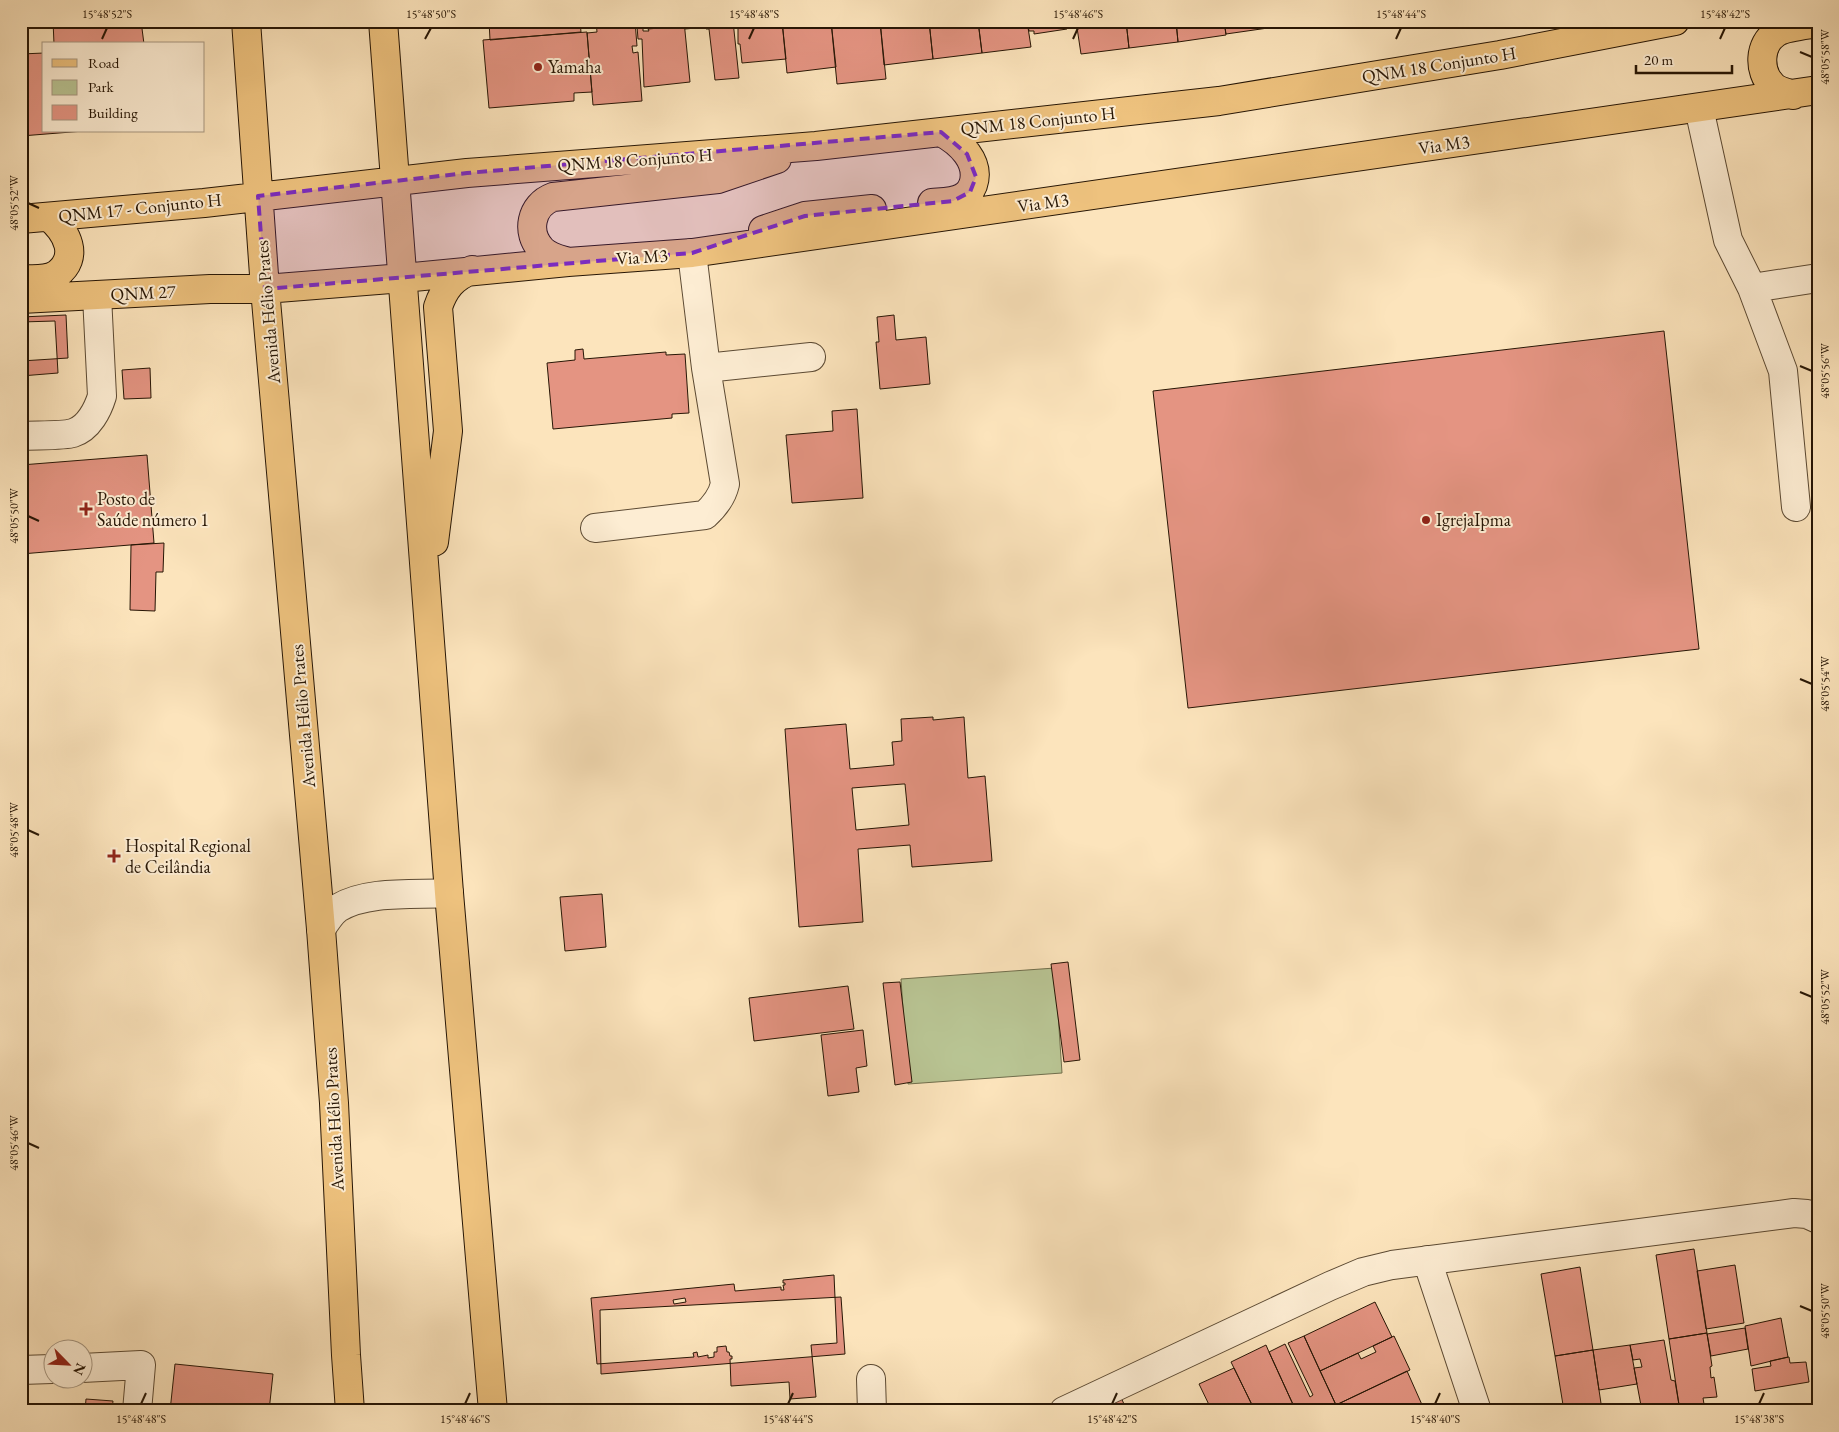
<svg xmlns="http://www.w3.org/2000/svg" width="1839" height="1432" font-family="'EB Garamond',serif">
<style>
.green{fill:#b9c594;stroke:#706e4c}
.building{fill:#e49482;stroke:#271605;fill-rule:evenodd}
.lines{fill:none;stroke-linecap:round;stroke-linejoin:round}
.minor-casing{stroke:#5c4a33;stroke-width:30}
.major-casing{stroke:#271605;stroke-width:30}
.minor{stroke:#fdedd3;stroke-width:28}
.major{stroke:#eec27e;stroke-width:28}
.marked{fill:#7b2cbf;fill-opacity:0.2;stroke:#7b2cbf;stroke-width:4;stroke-dasharray:10 6;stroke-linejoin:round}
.ticks{fill:none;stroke:#271605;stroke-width:2}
.poi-dot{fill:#8f2418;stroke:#fdedd3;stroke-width:2}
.labels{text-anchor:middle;stroke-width:4;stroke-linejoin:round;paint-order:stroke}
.street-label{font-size:18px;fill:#271605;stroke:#fdedd3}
.poi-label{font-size:18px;fill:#271605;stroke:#fdedd3;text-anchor:start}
.neatline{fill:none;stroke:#271605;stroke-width:2}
.ticks-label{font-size:12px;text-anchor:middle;fill:#271605}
</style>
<rect width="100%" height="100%" fill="#fce4bc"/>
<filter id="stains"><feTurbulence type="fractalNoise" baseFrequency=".004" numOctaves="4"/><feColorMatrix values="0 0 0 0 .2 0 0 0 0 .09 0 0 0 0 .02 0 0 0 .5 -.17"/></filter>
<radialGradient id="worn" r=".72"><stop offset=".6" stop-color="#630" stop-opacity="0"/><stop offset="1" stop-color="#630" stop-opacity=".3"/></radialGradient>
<path class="green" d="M1055,968L1062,1073L908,1084L901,979Z"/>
<path class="building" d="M53,21H141L144,44H54Z
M489,21H580L581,32L490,40Z
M596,21H635L637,46H632L633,53L638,52L642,101L593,105L587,33L597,32Z
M635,21H655V25H635Z
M669,21H684L690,82L644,87L642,39H638L637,26H643V31H649L648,29L670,27Z
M684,21H733L739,78L715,80L709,29H706V27L685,29Z
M735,21H782L786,59L742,63L740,44H738V24H735Z
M782,21H831L836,67L787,73Z
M831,21H880L886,79L837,84Z
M880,21H929L933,59L884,65Z
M929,21H978L982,53L933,59Z
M978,21H1027L1031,47L982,53Z
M1027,21H1076L1077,25L1066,27L1067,29L1034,34V31H1029Z
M1076,21H1126L1129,48L1081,54Z
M1126,21H1176L1178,42L1129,48Z
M1176,21H1224L1226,35L1178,42Z
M1224,21H1274L1275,27L1226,34Z
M1274,21H1314L1275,27Z
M587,32L592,92L574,93V101L489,108L483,40Z
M44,53V131H84L21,136V54Z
M66,315L68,358L21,361V317Z
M894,315L896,340L926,337L930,384L880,389L876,342H879L877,317Z
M55,321L58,373L21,376V322Z
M1664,331L1699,649L1188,708L1153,391Z
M583,349L584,359L666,352V355L685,354L689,413L672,414V418L553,429L547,363L575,360V350Z
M150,368L151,398L124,399L122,370Z
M857,409L863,498L792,503L786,435L833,431L832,411Z
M147,455L154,543L21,554V465Z
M164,543L163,572H156L155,611L130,610L131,545Z
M933,717V720L964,717L968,778L985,776L992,861L912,867L910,845L858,849L863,922L799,927L785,729L846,724L850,769L894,765L892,742L902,741L901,719ZM903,784H905L909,825L856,830L852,788Z
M602,894L606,947L565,951L560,897Z
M1068,962L1080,1060L1064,1062L1051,964Z
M900,982L912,1082L895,1085L883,983Z
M848,986L854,1029L754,1041L749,998Z
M863,1030L867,1066L856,1068L859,1092L828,1096L821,1035Z
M1694,1249L1707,1333L1669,1339L1656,1255Z
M1735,1265L1744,1323L1706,1329L1697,1271Z
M1580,1267L1593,1350L1555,1356L1541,1274Z
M834,1275L837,1343L811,1345L816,1397L790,1399L789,1382L731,1386L730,1359H732V1356H730L729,1352H727L726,1346L717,1347V1352H714V1357L708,1358V1355L698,1357L697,1352L693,1353L694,1357L597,1364L591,1298L734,1284L735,1291L781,1287V1290H784L783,1285H785V1283H783V1280ZM685,1298L686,1302L674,1304L673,1300Z
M841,1297L845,1354L601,1374L600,1310Z
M1375,1302L1392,1337L1320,1371L1304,1336Z
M1781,1318L1788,1357L1751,1366L1745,1326Z
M1745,1328L1748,1349L1711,1356L1707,1334Z
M1707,1333L1712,1366L1710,1367L1711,1378L1714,1377L1717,1397L1703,1398L1705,1410L1680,1411L1669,1339Z
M1304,1336L1336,1405L1323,1411H1320L1318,1407L1315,1408L1316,1411H1296L1269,1352L1285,1344L1310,1397L1313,1395L1288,1343Z
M1394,1336L1410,1370L1336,1405L1320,1371L1358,1353L1361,1359L1376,1352L1373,1346Z
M1664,1340L1671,1380L1675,1381L1680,1411H1642L1634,1368L1642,1367L1640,1359L1633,1360L1630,1345Z
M1266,1345L1269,1352L1296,1411H1255L1231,1362Z
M1630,1345L1637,1384L1599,1390L1593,1350Z
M1593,1350L1602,1410L1564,1411L1555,1356Z
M1789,1357L1790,1363L1806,1362L1809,1382L1755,1391L1752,1369L1771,1366L1770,1361Z
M175,1364L273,1374L269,1411H170Z
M1234,1368L1255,1411H1212L1199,1384Z
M1407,1371L1423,1407L1415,1411H1378L1375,1404L1367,1408L1368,1411H1339L1336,1405Z
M1120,1395L1127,1411H1087Z
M86,1399L113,1401L112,1411H85Z"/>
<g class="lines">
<g class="minor-casing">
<path id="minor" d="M1699,108L1728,240L1752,288L1783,371L1796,507
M692,253L706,368L811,357
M1752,288L1818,278
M21,436C34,435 63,436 73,433C89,428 98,409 102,396L97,296
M595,528L705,515C715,506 722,497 725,484L706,368
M321,929C326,921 331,913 338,908C367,890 416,895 449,893
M1427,1260L1477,1411
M82,1368L141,1365L137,1411
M21,1370L52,1369
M871,1379L872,1411
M1064,1411L1330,1286L1363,1272L1392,1265L1794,1213L1807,1214L1818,1219"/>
</g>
<g class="major-casing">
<path id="major" d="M246,21L265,289L321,929L334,1103L346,1355L350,1411
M383,21L449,893L493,1411
M1793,95C1786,92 1777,91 1772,85C1758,71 1759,44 1776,33C1784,27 1807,25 1818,23
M932,203C942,202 955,202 963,197C969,194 971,190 973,185C981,162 960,142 941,132
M21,219L204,203L467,173L816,146L1219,101L1500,55L1675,21
M763,230L805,216L872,209
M568,262C559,259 549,257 542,250C525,233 531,205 553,197L718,179L777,159
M21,279C32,279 47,281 57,274C80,257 67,232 49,217
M21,299L210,289H265L403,278L568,262L692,253L1818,90
M434,542L448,431L438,307C444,289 453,277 472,270"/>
</g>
<use href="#minor" class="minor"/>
<use href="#major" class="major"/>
</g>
<path class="marked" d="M941,132L967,154L976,177L970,192L953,201L805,216L692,253L265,289L258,196L467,173Z"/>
<path class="ticks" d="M102,39L107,28M425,39L431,28M749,39L754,28M1073,39L1078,28M1396,39L1401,28M1720,39L1725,28M1800,52L1812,57M28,203L39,208M1800,366L1812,371M28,516L39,521M1800,679L1812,684M28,830L39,835M1800,992L1812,997M28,1143L39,1148M1800,1306L1812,1311M141,1404L146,1393M465,1404L470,1393M788,1404L793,1393M1112,1404L1117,1393M1435,1404L1440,1393M1759,1404L1764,1393"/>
<g class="poi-dot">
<circle cx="538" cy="67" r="5"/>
<path d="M83.5 501.5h5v5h5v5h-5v5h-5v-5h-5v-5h5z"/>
<circle cx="1426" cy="520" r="5"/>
<path d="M111.5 848.5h5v5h5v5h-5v5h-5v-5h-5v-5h5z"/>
</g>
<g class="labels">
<g class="street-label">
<text transform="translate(1439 65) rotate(-9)" y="6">QNM 18 Conjunto H</text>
<text transform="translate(1038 121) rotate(-6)" y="6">QNM 18 Conjunto H</text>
<text transform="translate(1444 145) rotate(-8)" y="6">Via M3</text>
<text transform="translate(635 160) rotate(-4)" y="6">QNM 18 Conjunto H</text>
<text transform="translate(1043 203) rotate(-8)" y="6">Via M3</text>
<text transform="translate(140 208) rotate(-6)" y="6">QNM 17 - Conjunto H</text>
<text transform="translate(642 257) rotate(-4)" y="6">Via M3</text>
<text transform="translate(143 293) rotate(-3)" y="6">QNM 27</text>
<text transform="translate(268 312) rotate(-95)" y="6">Avenida Hélio Prates</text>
<text transform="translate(303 716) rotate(-95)" y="6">Avenida Hélio Prates</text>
<text transform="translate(334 1119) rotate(-93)" y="6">Avenida Hélio Prates</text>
</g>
<g class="poi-label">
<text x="548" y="73">Yamaha</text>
<text x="97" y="505">Posto de<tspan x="97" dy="21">Saúde número 1</tspan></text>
<text x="1436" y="526">IgrejaIpma</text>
<text x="125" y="852">Hospital Regional<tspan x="125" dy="21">de Ceilândia</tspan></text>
</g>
</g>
<rect width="1839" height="1432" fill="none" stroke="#fce4bc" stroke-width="55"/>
<rect x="42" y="42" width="162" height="90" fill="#fdedd3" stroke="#a79781"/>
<rect x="52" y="59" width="25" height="8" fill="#eec27e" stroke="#a79781"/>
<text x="88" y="68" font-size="15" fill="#271605">Road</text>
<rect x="52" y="80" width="25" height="15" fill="#b9c594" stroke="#a79781"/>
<text x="88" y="92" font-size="15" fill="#271605">Park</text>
<rect x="52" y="105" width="25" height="15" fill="#e49482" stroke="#a79781"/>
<text x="88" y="118" font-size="15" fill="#271605">Building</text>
<g transform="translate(68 1364) rotate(114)"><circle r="24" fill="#fdedd3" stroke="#a79781"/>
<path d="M0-4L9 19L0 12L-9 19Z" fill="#8f2418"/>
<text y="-8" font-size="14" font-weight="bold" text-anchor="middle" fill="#271605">N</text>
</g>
<path d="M1636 65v8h96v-8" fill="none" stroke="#271605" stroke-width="2.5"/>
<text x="1644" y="65" font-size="15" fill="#271605" stroke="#fdedd3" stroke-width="4" paint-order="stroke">20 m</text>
<rect x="28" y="28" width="1784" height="1376" class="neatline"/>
<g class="ticks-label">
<text x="107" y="18">15°48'52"S</text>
<text x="431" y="18">15°48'50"S</text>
<text x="754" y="18">15°48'48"S</text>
<text x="1078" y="18">15°48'46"S</text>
<text x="1401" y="18">15°48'44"S</text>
<text x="1725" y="18">15°48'42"S</text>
<text transform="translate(1825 57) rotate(-90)" y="4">48°05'58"W</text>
<text transform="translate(14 203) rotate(-90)" y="4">48°05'52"W</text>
<text transform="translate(1825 371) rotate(-90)" y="4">48°05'56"W</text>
<text transform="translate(14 516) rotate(-90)" y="4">48°05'50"W</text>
<text transform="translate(1825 684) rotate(-90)" y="4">48°05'54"W</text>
<text transform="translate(14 830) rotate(-90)" y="4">48°05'48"W</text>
<text transform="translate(1825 997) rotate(-90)" y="4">48°05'52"W</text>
<text transform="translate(14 1143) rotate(-90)" y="4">48°05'46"W</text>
<text transform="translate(1825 1311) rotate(-90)" y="4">48°05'50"W</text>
<text x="141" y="1423">15°48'48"S</text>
<text x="465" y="1423">15°48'46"S</text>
<text x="788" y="1423">15°48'44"S</text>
<text x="1112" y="1423">15°48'42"S</text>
<text x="1435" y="1423">15°48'40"S</text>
<text x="1759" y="1423">15°48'38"S</text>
</g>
<rect width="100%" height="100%" filter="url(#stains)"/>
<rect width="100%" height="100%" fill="url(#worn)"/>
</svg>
